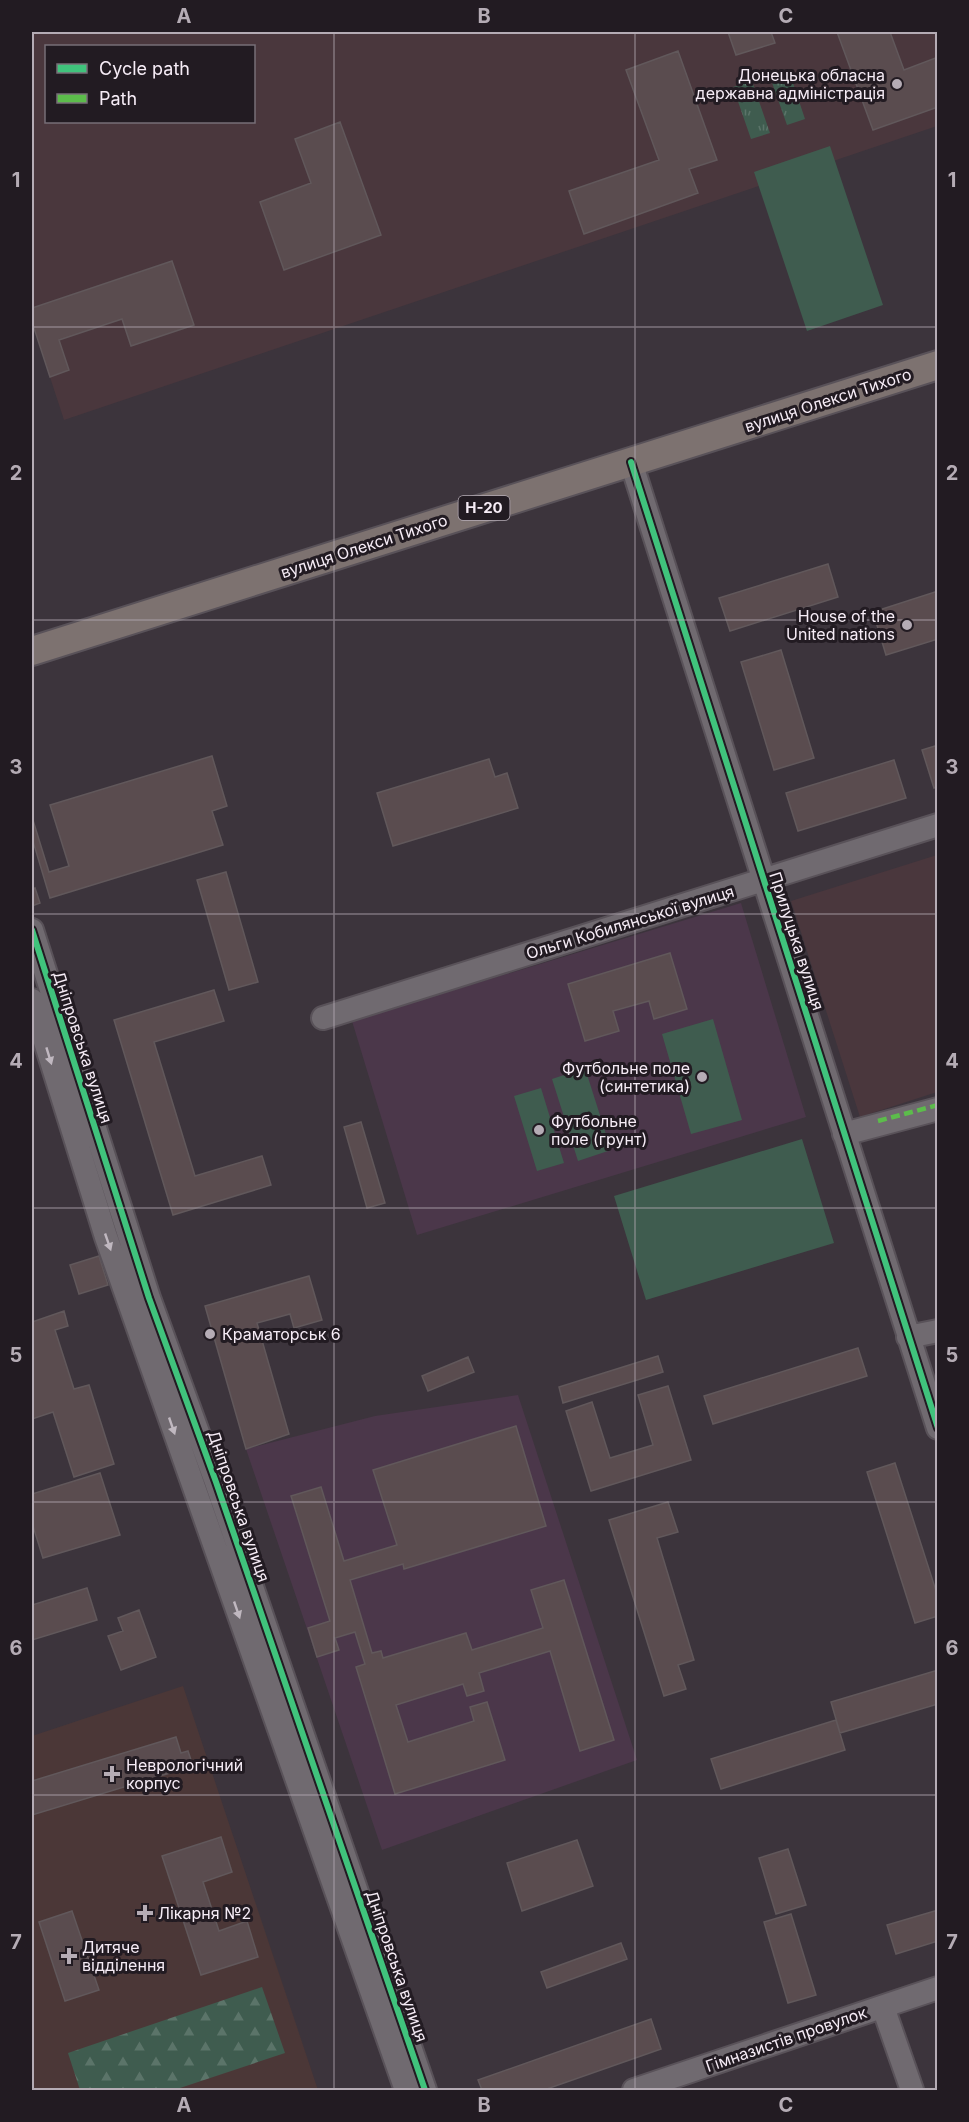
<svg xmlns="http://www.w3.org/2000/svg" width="969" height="2122" font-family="Inter,sans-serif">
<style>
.built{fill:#4b374a}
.industrial{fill:#4a373d;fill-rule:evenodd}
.medical{fill:#4b3737}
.grass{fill:url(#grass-tufts)}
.forest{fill:url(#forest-firs)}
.green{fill:#3f5c4f}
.building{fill:#5a4c4f;stroke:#61585b;stroke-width:1.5}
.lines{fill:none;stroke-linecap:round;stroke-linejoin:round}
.minor-casing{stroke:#595259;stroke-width:26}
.major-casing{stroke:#595259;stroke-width:32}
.minor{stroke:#706a70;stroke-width:22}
.major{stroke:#7d7270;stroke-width:28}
.quiet{stroke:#5cbc4b;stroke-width:4.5;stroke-dasharray:9 4.5;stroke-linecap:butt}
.cycleway-casing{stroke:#221b22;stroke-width:10}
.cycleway{stroke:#40c37c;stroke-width:6}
.oneway{fill:#c0b8c0}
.grid{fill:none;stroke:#b5acb5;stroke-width:1.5;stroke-opacity:0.55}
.poi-dot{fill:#b5acb5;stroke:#221b22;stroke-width:2}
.labels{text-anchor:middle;stroke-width:6;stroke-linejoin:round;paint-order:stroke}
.shield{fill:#221b22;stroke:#b6adb6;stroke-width:1.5}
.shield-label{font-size:15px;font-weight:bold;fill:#f6ecf6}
.poi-label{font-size:16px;fill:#f6ecf6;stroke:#221b22;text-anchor:start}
.street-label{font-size:16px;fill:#f6ecf6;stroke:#221b22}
.neatline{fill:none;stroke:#b5acb5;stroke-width:2}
.grid-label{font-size:20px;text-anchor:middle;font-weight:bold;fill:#b5acb5}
</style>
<defs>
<pattern id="grass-tufts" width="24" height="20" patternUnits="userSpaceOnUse" patternTransform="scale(1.5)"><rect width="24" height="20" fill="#3f5c4f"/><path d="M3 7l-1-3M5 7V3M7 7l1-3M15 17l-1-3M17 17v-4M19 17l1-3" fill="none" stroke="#5b7469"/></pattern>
<pattern id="forest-firs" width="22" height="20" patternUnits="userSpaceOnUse" patternTransform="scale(1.5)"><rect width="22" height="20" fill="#3f5c4f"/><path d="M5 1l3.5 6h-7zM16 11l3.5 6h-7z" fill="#5b7469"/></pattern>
</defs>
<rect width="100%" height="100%" fill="#3c343c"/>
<path class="built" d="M741,903L806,1117L417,1235L352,1021Z
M518,1395L637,1760L382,1850L246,1449L375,1416Z"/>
<path class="industrial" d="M32,32H937V126L64,420L32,322ZM46,46H254V122H46Z
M937,855V1092L860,1117L791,901Z"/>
<path class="medical" d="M183,1686L318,2090H32V1736Z"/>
<path class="grass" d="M789,71L805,119L787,125L770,77Z
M752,81L770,133L751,139L733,87Z"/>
<path class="forest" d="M262,1987L285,2053L174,2090H80L68,2053Z"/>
<path class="green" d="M830,146L883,305L807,331L754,172Z
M713,1019L742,1120L691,1134L662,1034Z
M585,1068L611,1150L578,1161L552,1079Z
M541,1088L564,1163L537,1171L514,1096Z
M802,1139L834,1243L646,1300L614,1196Z"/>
<path class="building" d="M728,32H771L775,43L736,55Z
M837,32H890L904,70L938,57V107L873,130Z
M678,51L717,160L689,169L698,193L584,234L569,191L659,160L626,70Z
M340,122L381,235L284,270L260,202L311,183L295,139Z
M172,261L194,325L131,346L122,319L59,340L69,370L50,377L32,322V308Z
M828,564L838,597L730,631L719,598Z
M938,591V639L886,655L873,612Z
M781,650L814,758L774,770L741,662Z
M938,745V787L934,788L922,750Z
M212,756L227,806L212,811L223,845L50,898L32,838V817L49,872L69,866L50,805Z
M489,759L495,777L507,773L518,808L393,846L377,793Z
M894,760L906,798L798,831L786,793Z
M226,872L258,982L229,990L197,880Z
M35,888L40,903L32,906V890Z
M670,953L687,1009L654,1019L649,1001L613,1011L619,1031L585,1041L568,984Z
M214,990L224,1021L154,1042L195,1176L262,1156L271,1185L173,1215L114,1020Z
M361,1122L385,1203L367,1208L344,1127Z
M99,1256L108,1285L79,1294L70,1265Z
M309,1276L322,1320L294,1328L290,1314L257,1323L289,1434L246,1449L205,1306Z
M64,1311L68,1326L55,1330L74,1389L89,1385L114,1464L74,1477L53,1412L32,1419V1322Z
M858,1348L867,1376L713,1424L704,1396Z
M658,1356L663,1372L563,1403L559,1387Z
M468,1357L474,1372L428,1391L422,1376Z
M668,1386L691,1460L591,1491L566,1411L592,1402L610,1458L653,1445L638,1395Z
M516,1426L546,1526L404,1569L403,1564L350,1580L372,1653L381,1651L383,1658L466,1633L472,1650L543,1628L531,1590L564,1580L614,1740L580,1751L550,1651L479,1673L484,1691L467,1696L463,1684L396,1705L408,1742L474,1721L470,1707L487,1702L505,1760L395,1794L356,1667L365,1664L355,1632L335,1638L339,1650L317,1657L308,1628L330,1621L291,1496L321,1487L344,1561L397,1545L373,1470Z
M895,1463L938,1597V1616L915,1623L867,1472Z
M100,1473L120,1535L43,1558L32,1523V1494Z
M668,1502L678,1532L657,1538L694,1660L678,1665L686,1689L664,1696L609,1520Z
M87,1588L97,1620L32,1640V1605Z
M139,1610L156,1657L121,1670L108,1636L123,1631L118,1618Z
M938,1670V1704L840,1733L831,1702Z
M836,1720L845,1750L721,1789L711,1759Z
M176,1737L181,1753L188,1751L193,1766L32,1815V1781Z
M221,1837L232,1872L203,1882L219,1931L247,1921L258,1957L201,1975L162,1856Z
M577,1840L593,1886L522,1911L507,1863Z
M788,1849L806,1905L776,1914L759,1858Z
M938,1910V1941L896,1954L887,1925Z
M72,1911L99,1990L65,2001L39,1922Z
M791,1914L816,1995L788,2003L764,1922Z
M621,1943L627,1959L547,1988L541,1972Z
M651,2019L661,2049L544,2090H482L478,2080Z"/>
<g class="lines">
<g class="minor-casing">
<path id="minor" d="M631,462L938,1428
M32,930L149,1298L216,1482L425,2090
M32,1000L106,1237L406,2090
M323,1018L938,825
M844,1134L938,1109
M908,1337L938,1331
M883,2007L912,2090
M634,2090L938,1988"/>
</g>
<g class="major-casing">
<path id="major" d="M32,651L938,365"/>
</g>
<use href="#minor" class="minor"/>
<use href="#major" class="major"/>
<path class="quiet" d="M878,1121L938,1105"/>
<g class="cycleway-casing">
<path id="cycleway" d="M631,462L938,1428
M32,930L149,1298L216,1482L425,2090"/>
</g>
<use href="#cycleway" class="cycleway"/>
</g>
<defs><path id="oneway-solid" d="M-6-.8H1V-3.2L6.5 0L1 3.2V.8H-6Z" transform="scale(1.5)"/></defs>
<g class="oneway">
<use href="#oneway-solid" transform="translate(49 1056) rotate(73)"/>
<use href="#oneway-solid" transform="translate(108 1242) rotate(71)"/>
<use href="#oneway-solid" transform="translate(172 1426) rotate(71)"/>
<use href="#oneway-solid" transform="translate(237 1610) rotate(71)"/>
</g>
<path class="grid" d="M334,32V2090M635,32V2090M32,327H938M32,620H938M32,914H938M32,1208H938M32,1502H938M32,1795H938"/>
<g class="poi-dot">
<circle cx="897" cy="84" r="6"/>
<circle cx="907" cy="625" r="6"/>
<circle cx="702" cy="1077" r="6"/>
<circle cx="539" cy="1130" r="6"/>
<circle cx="210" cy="1334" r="6"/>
<path d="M109 1765h6v6h6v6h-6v6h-6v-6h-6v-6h6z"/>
<path d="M142 1904h6v6h6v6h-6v6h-6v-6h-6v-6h6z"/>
<path d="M66 1947h6v6h6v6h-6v6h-6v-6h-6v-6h6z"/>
</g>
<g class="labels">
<rect class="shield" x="458.5" y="496" width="51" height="24" rx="4.5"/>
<g class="shield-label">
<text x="484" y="513">Н-20</text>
</g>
<g class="poi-label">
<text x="885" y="81" text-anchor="end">Донецька обласна<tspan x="885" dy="18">державна адміністрація</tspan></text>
<text x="895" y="622" text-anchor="end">House of the<tspan x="895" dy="18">United nations</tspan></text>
<text x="690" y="1074" text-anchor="end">Футбольне поле<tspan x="690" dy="18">(синтетика)</tspan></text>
<text x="551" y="1127">Футбольне<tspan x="551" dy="18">поле (грунт)</tspan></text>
<text x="222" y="1340">Краматорськ 6</text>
<text x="126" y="1771">Неврологічний<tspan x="126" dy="18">корпус</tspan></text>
<text x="158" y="1919">Лікарня №2</text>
<text x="82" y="1953">Дитяче<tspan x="82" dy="18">відділення</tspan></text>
</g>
<g class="street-label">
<text transform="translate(828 400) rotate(-18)" y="6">вулиця Олекси Тихого</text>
<text transform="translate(364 546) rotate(-18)" y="6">вулиця Олекси Тихого</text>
<text transform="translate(630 922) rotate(-17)" y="6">Ольги Кобилянської вулиця</text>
<text transform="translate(797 941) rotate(72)" y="6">Прилуцька вулиця</text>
<text transform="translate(83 1047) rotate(72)" y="6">Дніпровська вулиця</text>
<text transform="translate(239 1506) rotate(71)" y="6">Дніпровська вулиця</text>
<text transform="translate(397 1966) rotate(71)" y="6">Дніпровська вулиця</text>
<text transform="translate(786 2039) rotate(-19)" y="6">Гімназистів провулок</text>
</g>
</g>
<rect width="969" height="2122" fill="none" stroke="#221b22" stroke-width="66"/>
<rect x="45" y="45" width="210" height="78" fill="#221b22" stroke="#776f77" stroke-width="1.5"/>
<rect x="57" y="64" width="30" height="9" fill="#40c37c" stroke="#776f77" stroke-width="1.5"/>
<text x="99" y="75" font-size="18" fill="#f6ecf6">Cycle path</text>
<rect x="57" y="94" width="30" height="9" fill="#5cbc4b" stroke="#776f77" stroke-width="1.5"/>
<text x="99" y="105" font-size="18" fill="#f6ecf6">Path</text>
<rect x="33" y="33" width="903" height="2056" class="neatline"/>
<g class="grid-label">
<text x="184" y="23">A</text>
<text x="484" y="23">B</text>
<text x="786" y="23">C</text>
<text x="16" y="187">1</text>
<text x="952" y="187">1</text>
<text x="16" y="480">2</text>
<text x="952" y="480">2</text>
<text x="16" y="774">3</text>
<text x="952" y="774">3</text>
<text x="16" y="1068">4</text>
<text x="952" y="1068">4</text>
<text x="16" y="1362">5</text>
<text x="952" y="1362">5</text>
<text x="16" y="1655">6</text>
<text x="952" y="1655">6</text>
<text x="16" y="1949">7</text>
<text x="952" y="1949">7</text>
<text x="184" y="2112">A</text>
<text x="484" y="2112">B</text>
<text x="786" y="2112">C</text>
</g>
</svg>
